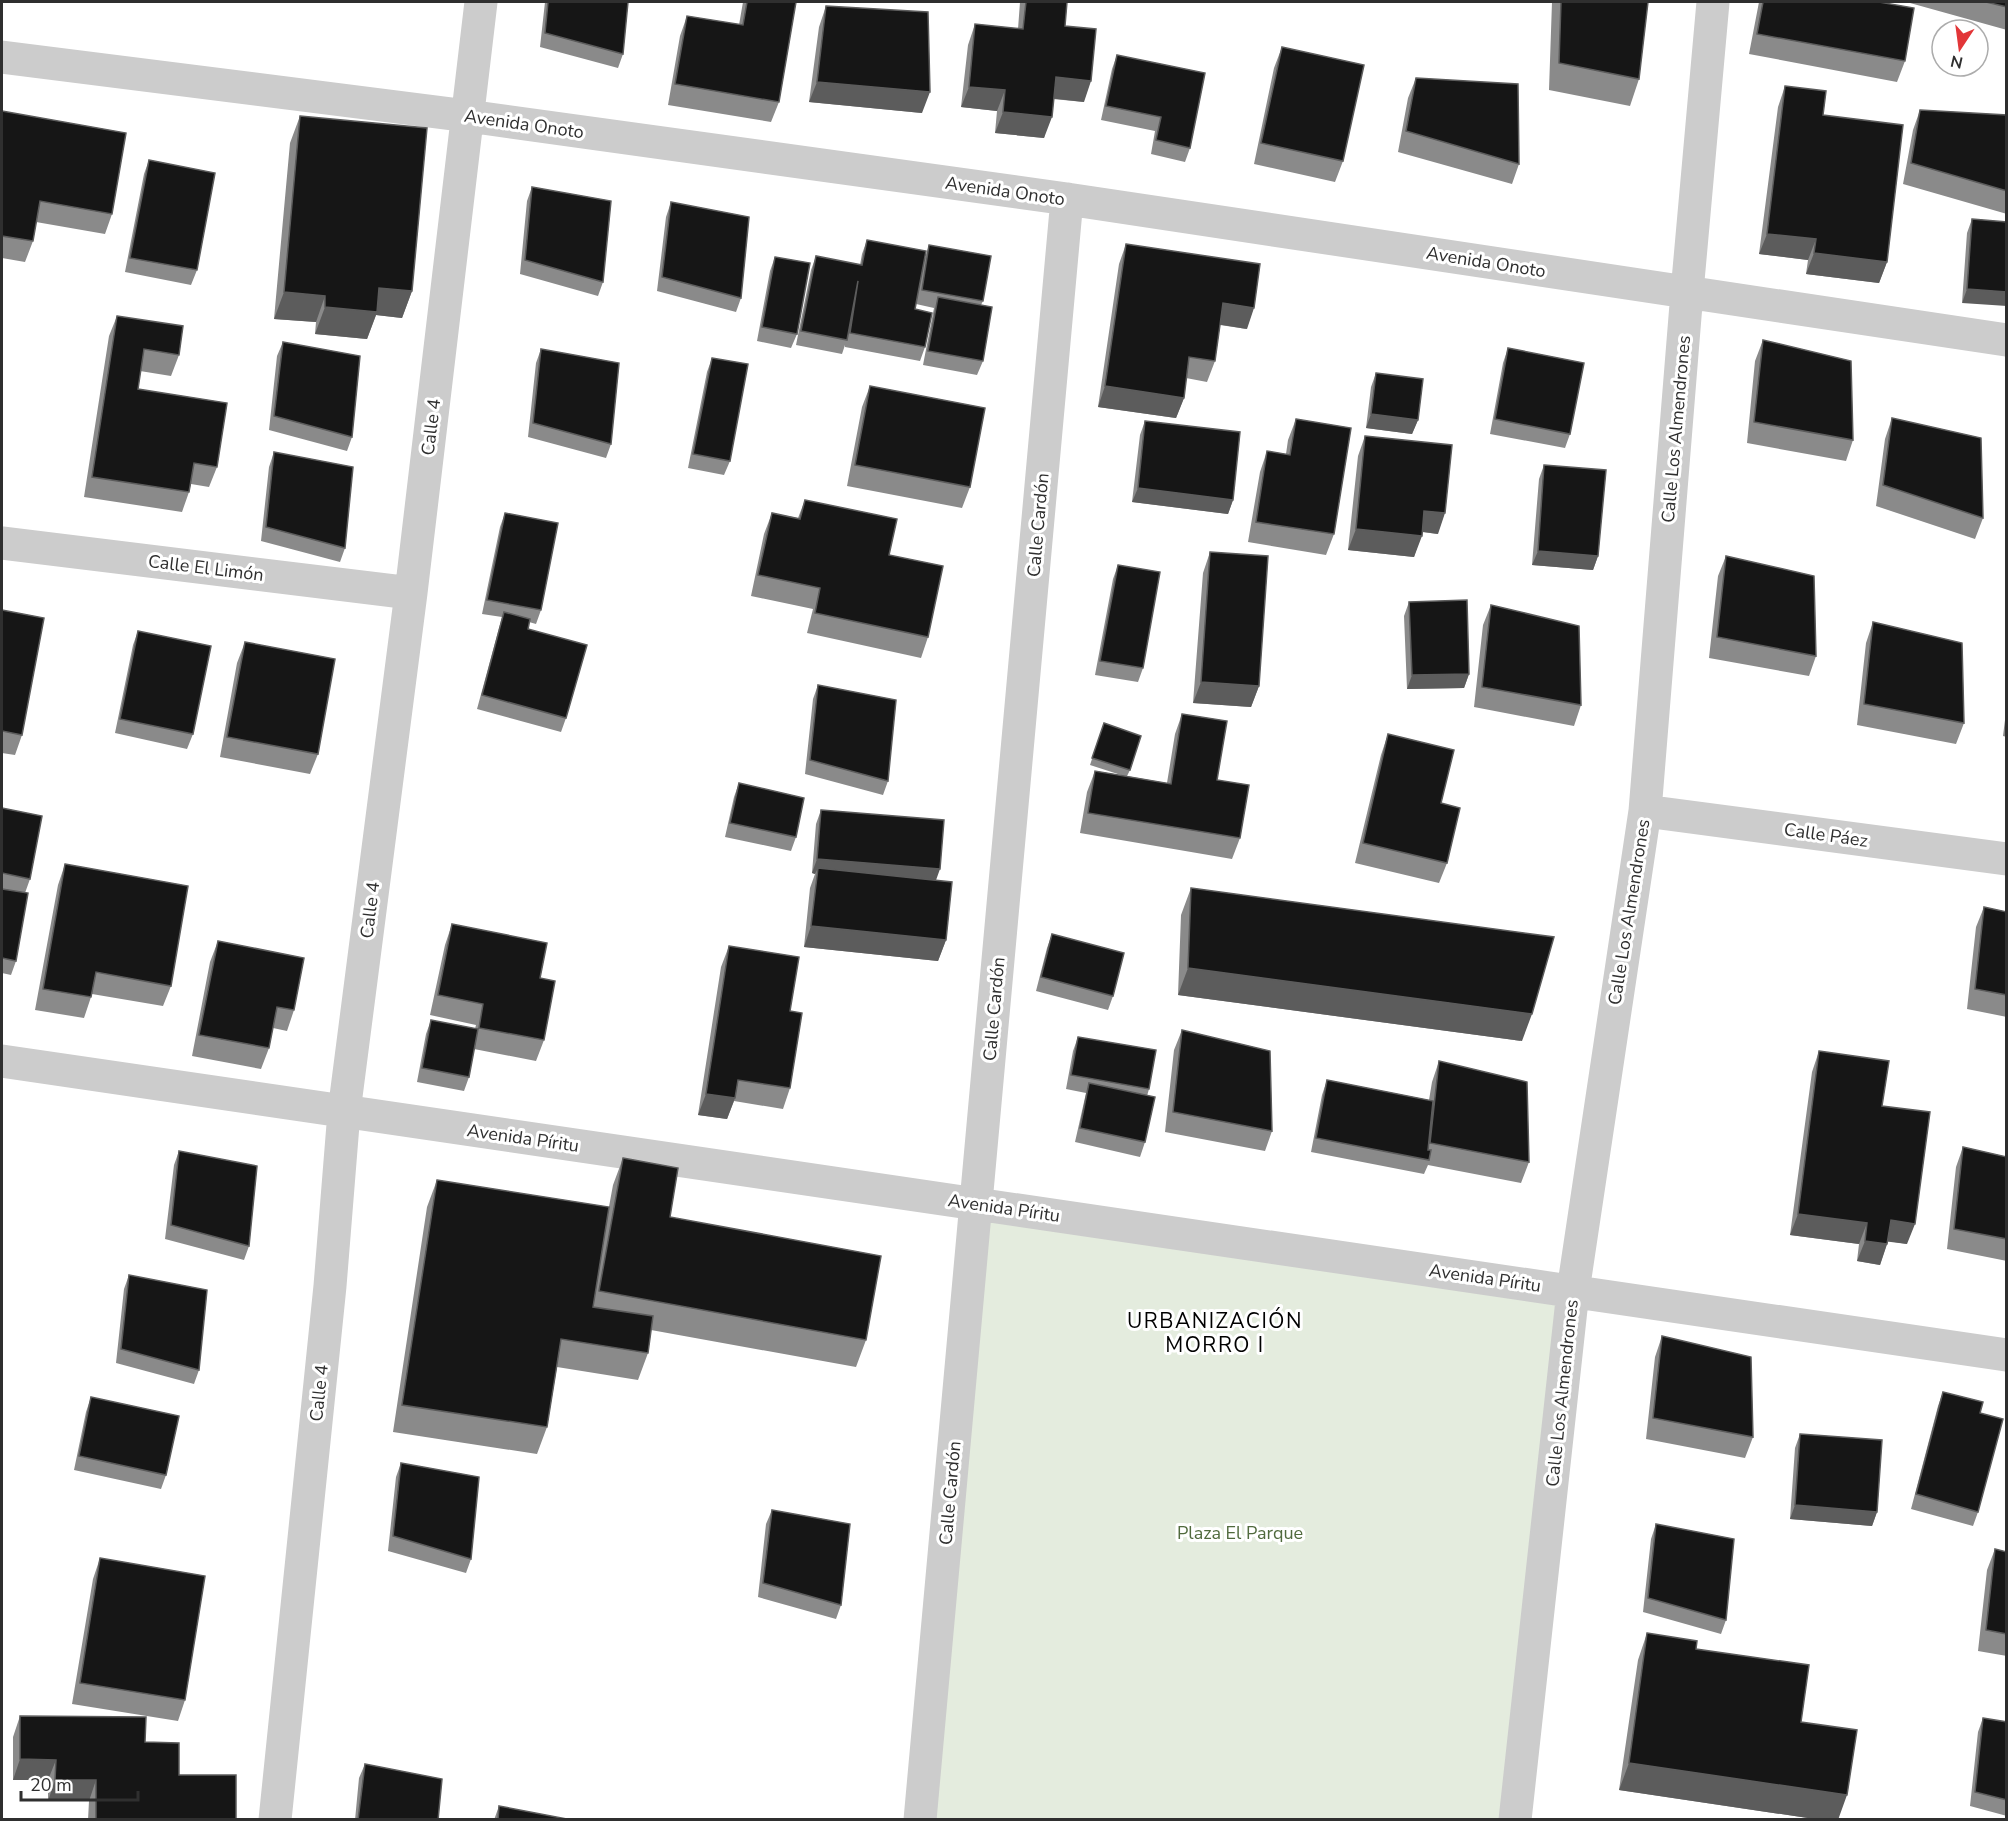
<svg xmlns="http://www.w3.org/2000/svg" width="2008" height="1821" font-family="'Nunito Sans',sans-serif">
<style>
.green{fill:#e4ecde}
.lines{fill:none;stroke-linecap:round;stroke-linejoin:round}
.street{stroke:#ccc;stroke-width:33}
.wall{fill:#8a8a8a}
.shaded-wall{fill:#5c5c5c}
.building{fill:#161616;stroke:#5c5c5c;stroke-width:1.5}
.labels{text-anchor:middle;stroke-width:6;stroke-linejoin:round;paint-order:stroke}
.street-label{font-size:18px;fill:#2f2f2f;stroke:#fff}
.park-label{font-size:18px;fill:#506a3d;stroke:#fff}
.quarter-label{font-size:21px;letter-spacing:1.5px;fill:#000;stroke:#fff}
</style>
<rect width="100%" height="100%" fill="#fff"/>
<path class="green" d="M977,1204L1573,1291L1515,1819L920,1820Z"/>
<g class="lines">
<path class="street" d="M2,57L468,116L1067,199L2006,340
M2,543L411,593
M1645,811L2006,859
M2,1061L2006,1355
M275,1820L330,1286L344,1112L411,593L481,2
M920,1820L1067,199
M1515,1820L1573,1291L1645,811L1687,292L1713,2"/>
</g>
<path class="wall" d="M545,2H628L623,54L618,68L540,47Z
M743,2H796L779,102L771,122L668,105L680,36L687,16L739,25Z
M1020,2H1067L1065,26L1084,102L1053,99L1044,138L995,133L997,111L961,107L968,45L975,24L1018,29Z
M1552,2H1648L1639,79L1630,106L1549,90Z
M1759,2H1879L1905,61L1897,82L1749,54Z
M1910,2H2007V30L1910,3Z
M826,6L922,113L809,102L819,27Z
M1282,47L1343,161L1335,182L1254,164L1274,68Z
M1117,55L1190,148L1185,162L1151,154L1155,131L1101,120L1112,69Z
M1416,78L1519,164L1512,184L1398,152L1408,98Z
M1785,86L1887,262L1879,283L1806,274L1808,260L1759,254L1778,107Z
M1920,110L2007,115V214L1903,184L1913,130Z
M2,111L112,214L105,234L36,222L33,241L25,262L2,258Z
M300,116L412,291L402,318L376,315L367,339L315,334L316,322L274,319L290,143Z
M149,160L197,270L191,285L125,272L144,174Z
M532,187L603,282L598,296L520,274L527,201Z
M671,202L741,298L736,312L657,291L666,217Z
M1972,219L2007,222L1962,303L1967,233Z
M867,240L925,258L929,245L983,301L981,305L983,361L977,375L923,365L934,308L916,304L923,265L915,309L925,347L920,361L845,347V345L842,354L796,345L811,270L816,256L860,265L862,254Z
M1126,244L1247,329L1220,325L1215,361L1207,382L1186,378L1184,398L1176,418L1098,407L1119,264Z
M775,257L797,334L791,348L757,341L770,271Z
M117,316L179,355L171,376L140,371L138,389L217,467L209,487L191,484L189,492L182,512L84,497L109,336Z
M1763,340L1853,440L1846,461L1747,443L1755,361Z
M283,342L352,437L347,451L269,430L277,356Z
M1508,348L1570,434L1565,448L1490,434L1503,363Z
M541,349L611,444L606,458L528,437L536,363Z
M712,358L730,461L724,475L688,468L707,372Z
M1376,373L1418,420L1412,434L1366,428L1371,387Z
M870,386L970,487L962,508L847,486L862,407Z
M1892,418L1983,518L1975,539L1876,506L1885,439Z
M1296,419L1334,534L1326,555L1248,542L1260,472L1267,451L1286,454L1288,440Z
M1145,421L1233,500L1228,514L1132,502L1140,435Z
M1365,436L1438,534L1422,532L1414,557L1348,550L1358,456Z
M274,452L345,548L340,562L261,541L269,467Z
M1544,465L1598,556L1593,570L1532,565L1539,479Z
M805,500L889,555L928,637L921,658L807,633L813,609L751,596L764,534L772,513L798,518Z
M505,513L541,610L536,624L529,622L528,629L566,718L561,732L477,709L502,617L482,614L500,527Z
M1210,552L1259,686L1251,707L1193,703L1203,573Z
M1726,556L1816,656L1809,676L1709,658L1718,576Z
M1118,565L1143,668L1138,682L1095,675L1113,579Z
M1409,602L1469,674L1464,688L1407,689L1404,616Z
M1491,605L1581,705L1574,726L1474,707L1483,625Z
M2,610L22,735L15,755L2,753Z
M1873,622L1964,723L1956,744L1857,725L1866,643Z
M138,631L193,734L187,749L115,733L133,645Z
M245,642L318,754L310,774L220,757L237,663Z
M818,685L888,781L883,795L805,774L813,699Z
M2007,704V737L2003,736Z
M1182,714L1217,780L1240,838L1232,859L1080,833L1087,792L1095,771L1121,775L1090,765L1104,723L1130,770L1127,776L1167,783L1175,734Z
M1388,734L1441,803L1447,863L1439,883L1355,863L1381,755Z
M739,783L796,837L791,851L725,837L734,797Z
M2,808L30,879L25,893L16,961L11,975L2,973Z
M821,810L936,880L946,940L938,961L804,947L810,888L815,874L812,873L816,824Z
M65,864L171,986L163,1006L92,994L84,1018L35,1010L58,885Z
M1191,888L1522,1041L1178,995L1181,915Z
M1984,907L2007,912V1017L1967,1009L1976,927Z
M452,924L540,978L544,1040L536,1061L474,1049L469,1077L464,1091L417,1082L426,1034L431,1020L475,1029L476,1025L430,1015L445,945Z
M1052,934L1113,996L1108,1010L1036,991L1047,948Z
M218,941L294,1010L287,1031L273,1028L269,1048L261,1069L192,1056L210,962Z
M729,946L790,1011V1088L783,1109L734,1101L727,1119L698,1115L721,967Z
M1182,1030L1272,1131L1265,1151L1165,1132L1174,1050Z
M1078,1037L1149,1089L1147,1096L1145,1142L1140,1157L1075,1142L1086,1093L1066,1089L1073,1051Z
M1819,1051L1882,1106L1907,1244L1888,1241L1880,1265L1857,1261L1859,1244L1790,1235L1812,1072Z
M1439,1061L1529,1162L1521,1183L1428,1165L1424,1174L1311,1152L1322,1095L1327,1080L1429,1100L1432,1082Z
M1963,1147L2007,1157V1261L1947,1249L1956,1167Z
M179,1151L249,1246L244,1260L165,1239L174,1165Z
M623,1158L670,1217L866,1340L856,1367L651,1330L648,1353L638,1380L557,1367L547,1427L537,1454L393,1432L427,1207L437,1180L608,1212L613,1185Z
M129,1275L199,1370L194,1384L116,1363L124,1289Z
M1662,1336L1753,1437L1745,1458L1646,1439L1655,1357Z
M1943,1392L1980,1413L1978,1512L1973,1526L1911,1509L1938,1406Z
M91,1397L166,1475L161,1489L74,1470L86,1412Z
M1800,1434L1877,1512L1872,1526L1790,1519L1795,1448Z
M401,1463L471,1559L466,1573L388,1551L396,1477Z
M772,1510L841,1605L836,1619L758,1597L766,1524Z
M1656,1524L1726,1620L1721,1634L1643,1612L1651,1539Z
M1995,1549L2007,1552V1656L1978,1651L1987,1570Z
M100,1558L185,1700L178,1721L72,1704L93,1579Z
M1647,1633L1696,1649L1801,1722L1838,1820H1821L1619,1790L1638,1660Z
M20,1716L145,1742L179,1775L236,1820H88L89,1801H48V1780H13V1737Z
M1983,1718L2007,1722V1816L1970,1806L1978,1732Z
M365,1764L438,1820H355L359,1778Z
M499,1806L572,1820H494Z"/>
<path class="shaded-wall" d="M1056,77L1091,81L1084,102L1048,98Z
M817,82L930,92L922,113L809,102Z
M969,87L1005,90L997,111L961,107Z
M1003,112L1052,117L1044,138L995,133Z
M1767,234L1816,239L1808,260L1759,254Z
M1814,253L1887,262L1879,283L1806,274Z
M379,288L412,291L402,318L376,315L367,339L315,334L325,307Z
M1967,289L2007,292V306L1962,303Z
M284,292L325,296L316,322L274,319Z
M1223,303L1254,308L1247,329L1216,324Z
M1105,386L1184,398L1176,418L1098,407Z
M1371,414L1418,420L1412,434L1366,428Z
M1138,488L1233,500L1228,514L1132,502Z
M1424,511L1445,513L1438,534L1417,531Z
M1356,529L1422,536L1414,557L1348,550Z
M1538,551L1598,556L1593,570L1532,565Z
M1469,674L1464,688L1407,689L1412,675Z
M1201,682L1259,686L1251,707L1193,703Z
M817,859L940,869L935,883L818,868L815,874L812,873Z
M811,926L946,940L938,961L804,947Z
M1188,968L1532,1014L1522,1041L1178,995Z
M706,1094L735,1098L727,1119L698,1115Z
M1798,1214L1867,1223L1859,1244L1790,1235Z
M1891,1220L1915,1224L1907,1244L1883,1241Z
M1865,1241L1887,1244L1880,1265L1857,1261Z
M1795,1505L1877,1512L1872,1526L1790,1519Z
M20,1759L56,1760L48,1780H13Z
M1629,1763L1847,1795L1838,1820H1821L1619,1790Z
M55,1780H96L89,1801H48Z"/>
<path class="building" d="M548,2H628L623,54L545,33Z
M747,2H796L779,102L675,84L687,16L743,25Z
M1026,2H1067L1065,26L1096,29L1091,81L1056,77L1052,117L1003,112L1005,90L969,87L975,24L1023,29Z
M1561,2H1648L1639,79L1559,63Z
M1763,2H1879L1914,8L1905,61L1757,34Z
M1986,2H2007V7Z
M826,6L928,12L930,92L817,82Z
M1282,47L1364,65L1343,161L1261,143Z
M1117,55L1205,73L1190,148L1156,140L1161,117L1106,106Z
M1416,78L1518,84L1519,164L1406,131Z
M1785,86L1826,91L1823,115L1903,125L1887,262L1814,253L1816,239L1767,234Z
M1920,110L2007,115V191L1911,163Z
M2,111L126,133L112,214L40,201L33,241L2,236Z
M300,116L427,128L412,291L379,288L377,312L325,307V296L284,292Z
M149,160L215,173L197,270L130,258Z
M532,187L611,201L603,282L525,260Z
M671,202L749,217L741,298L662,277Z
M1972,219L2007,222V292L1967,289Z
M867,240L926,251L915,309L932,313L925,347L850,333L858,281L847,340L801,331L816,256L862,265Z
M1126,244L1260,264L1254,308L1223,303L1215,361L1189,357L1184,398L1105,386Z
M929,245L991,256L983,301L922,290Z
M775,257L810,263L797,334L762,327Z
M938,297L992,307L983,361L928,351Z
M117,316L183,326L179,355L144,349L138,389L227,403L217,467L194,463L189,492L92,477Z
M1763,340L1851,361L1853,440L1754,422Z
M283,342L360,356L352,437L274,416Z
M1508,348L1584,363L1570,434L1495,419Z
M541,349L619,363L611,444L533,423Z
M712,358L748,364L730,461L693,454Z
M1376,373L1423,379L1418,420L1371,414Z
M870,386L985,408L970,487L855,465Z
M1892,418L1981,438L1983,518L1883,485Z
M1296,419L1351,428L1334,534L1256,522L1267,451L1290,455Z
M1145,421L1240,432L1233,500L1138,488Z
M1365,436L1452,445L1445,513L1424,511L1422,536L1356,529Z
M274,452L353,467L345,548L266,527Z
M1544,465L1606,470L1598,556L1538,551Z
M805,500L897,519L889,555L943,566L928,637L815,613L820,588L758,575L772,513L800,519Z
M505,513L558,523L541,610L487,600Z
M1210,552L1268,556L1259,686L1201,682Z
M1726,556L1814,576L1816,656L1717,637Z
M1118,565L1160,572L1143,668L1100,661Z
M1467,600L1469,674L1412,675L1409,602Z
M1491,605L1579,626L1581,705L1482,687Z
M2,610L44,618L22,735L2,731Z
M504,612L530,619L528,629L587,645L566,718L482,695Z
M1873,622L1962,643L1964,723L1864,704Z
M138,631L211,646L193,734L120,719Z
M245,642L335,659L318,754L227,737Z
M818,685L896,700L888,781L810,760Z
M1182,714L1227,721L1217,780L1249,785L1240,838L1088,813L1095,771L1171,784Z
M1104,723L1141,736L1130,770L1092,758Z
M1388,734L1454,750L1441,803L1460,808L1447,863L1363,843Z
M739,783L804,798L796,837L730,823Z
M2,808L42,816L30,879L2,873Z
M821,810L944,820L940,869L817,859Z
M65,864L188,886L171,986L96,972L91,997L43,989Z
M818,868L952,882L946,940L811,926Z
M1191,888L1554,937L1532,1014L1188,968Z
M2,889L28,893L16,961L2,958Z
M1984,907L2007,912V995L1975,989Z
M452,924L547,943L540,978L555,981L544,1040L479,1028L483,1004L438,995Z
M1052,934L1124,953L1113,996L1041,977Z
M218,941L304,958L294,1010L277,1007L269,1048L199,1035Z
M729,946L799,957L790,1011L802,1013L790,1088L738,1080L735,1098L706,1094Z
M431,1020L478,1029L469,1077L422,1068Z
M1182,1030L1270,1051L1272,1131L1173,1112Z
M1078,1037L1156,1050L1149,1089L1071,1075Z
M1819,1051L1889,1061L1882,1106L1930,1112L1915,1224L1891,1220L1887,1244L1865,1241L1867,1223L1798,1214Z
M1439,1061L1527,1082L1529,1162L1430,1143Z
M1327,1080L1433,1101L1428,1150H1431L1429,1160L1316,1138Z
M1089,1083L1155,1097L1145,1142L1080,1128Z
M1963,1147L2007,1157V1239L1954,1229Z
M179,1151L257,1166L249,1246L171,1225Z
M623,1158L678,1168L670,1217L881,1256L866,1340L599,1291Z
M437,1180L609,1207L593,1307L653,1316L648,1353L561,1339L547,1427L402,1405Z
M129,1275L207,1290L199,1370L121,1349Z
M1662,1336L1751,1357L1753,1437L1653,1418Z
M1943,1392L1983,1402L1980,1413L2003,1419L1978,1512L1916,1494Z
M91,1397L179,1416L166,1475L79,1456Z
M1800,1434L1882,1440L1877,1512L1795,1505Z
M401,1463L479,1477L471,1559L393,1536Z
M772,1510L850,1524L841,1605L763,1583Z
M1656,1524L1734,1539L1726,1620L1648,1598Z
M1995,1549L2007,1552V1634L1986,1630Z
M100,1558L205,1576L185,1700L80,1683Z
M1647,1633L1697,1641L1696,1649L1809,1665L1801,1722L1857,1730L1847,1795L1629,1763Z
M20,1716L146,1717L145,1742L179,1743V1775H236V1820H96V1780H55L56,1760L20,1759Z
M1983,1718L2007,1722V1800L1975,1792Z
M365,1764L442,1779L438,1820H358Z
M499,1806L572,1820H498Z"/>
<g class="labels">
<g class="street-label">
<text transform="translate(524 124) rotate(8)" y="6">Avenida Onoto</text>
<text transform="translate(1005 191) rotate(8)" y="6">Avenida Onoto</text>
<text transform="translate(1486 262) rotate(9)" y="6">Avenida Onoto</text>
<text transform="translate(431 427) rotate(-83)" y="6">Calle 4</text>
<text transform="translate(1676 429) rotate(-85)" y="6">Calle Los Almendrones</text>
<text transform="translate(1038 525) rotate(-85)" y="6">Calle Cardón</text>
<text transform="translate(206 568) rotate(7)" y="6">Calle El Limón</text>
<text transform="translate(1826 835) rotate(8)" y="6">Calle Páez</text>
<text transform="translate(370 910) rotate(-83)" y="6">Calle 4</text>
<text transform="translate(1629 912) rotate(-81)" y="6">Calle Los Almendrones</text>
<text transform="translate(994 1009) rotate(-85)" y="6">Calle Cardón</text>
<text transform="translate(523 1138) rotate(8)" y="6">Avenida Píritu</text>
<text transform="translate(1004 1208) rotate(8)" y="6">Avenida Píritu</text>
<text transform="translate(1485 1278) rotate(8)" y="6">Avenida Píritu</text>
<text transform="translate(319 1393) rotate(-84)" y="6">Calle 4</text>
<text transform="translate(1562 1393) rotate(-84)" y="6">Calle Los Almendrones</text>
<text transform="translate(950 1493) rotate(-85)" y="6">Calle Cardón</text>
</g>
<g class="park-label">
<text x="1240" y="1539">Plaza El Parque</text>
</g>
<g class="quarter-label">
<text x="1215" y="1328">URBANIZACIÓN<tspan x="1215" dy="24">MORRO I</tspan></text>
</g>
</g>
<rect width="2008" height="1821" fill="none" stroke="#2f2f2f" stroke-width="6"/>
<g transform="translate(1960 48) rotate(193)"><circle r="28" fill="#ffffff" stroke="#acacac" stroke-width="1.5"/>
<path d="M0-4.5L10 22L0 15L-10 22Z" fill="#e23638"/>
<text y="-9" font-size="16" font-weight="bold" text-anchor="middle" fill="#2f2f2f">N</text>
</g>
<path d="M21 1791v9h117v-9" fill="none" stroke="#2f2f2f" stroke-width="3"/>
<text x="30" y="1791" font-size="18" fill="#2f2f2f" stroke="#ffffff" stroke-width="4.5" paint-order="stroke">20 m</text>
</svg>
